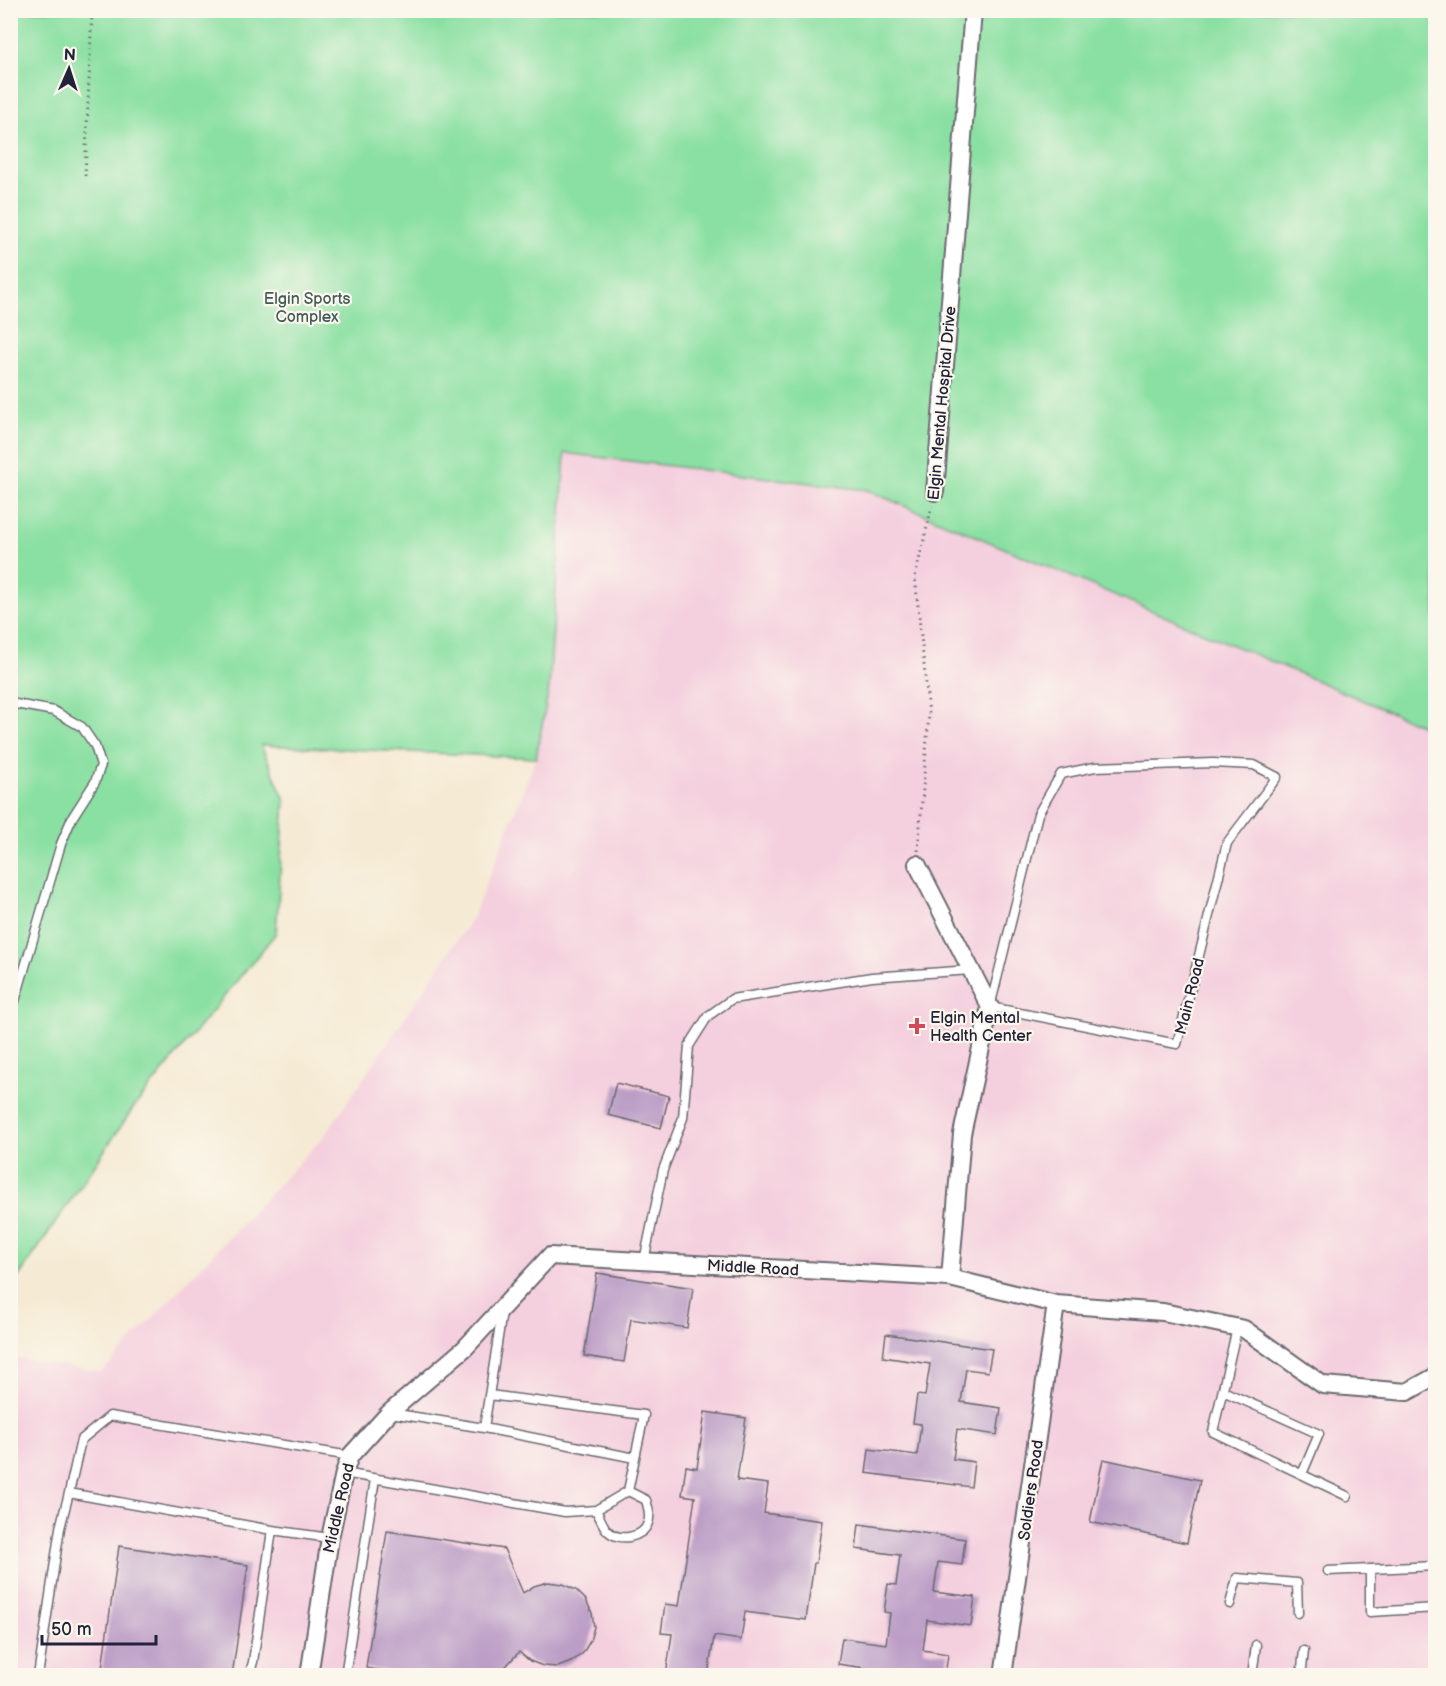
<svg xmlns="http://www.w3.org/2000/svg" width="1446" height="1686" font-family="'Balsamiq Sans',sans-serif">
<style>
.built{fill:#f4cfde}
.green{fill:#8ae0a2;stroke:#56816e;stroke-width:1.5}
.building{fill:#bb9dc6}
.lines{fill:none;stroke-linecap:round;stroke-linejoin:round}
.lane-casing{stroke:#6c6871;stroke-width:11}
.street-casing{stroke:#6c6871;stroke-width:20}
.path{stroke:#6c6871;stroke-width:3;stroke-dasharray:1.5 4.5;stroke-linecap:butt}
.lane{stroke:#fff;stroke-width:8}
.street{stroke:#fff;stroke-width:16}
.poi-dot{fill:#d1495b;stroke:#fbf7ec;stroke-width:2}
.labels{text-anchor:middle;stroke-width:4.5;stroke-linejoin:round;paint-order:stroke}
.park-label{font-size:16px;fill:#415b5a;stroke:#fbf7ec}
.street-label{font-size:16px;fill:#22223b;stroke:#fbf7ec}
.poi-label{font-size:16px;fill:#22223b;stroke:#fbf7ec;text-anchor:start}
</style>
<rect width="100%" height="100%" fill="#fbf7ec"/>
<filter id="ink" filterUnits="userSpaceOnUse"><feTurbulence type="fractalNoise" baseFrequency=".0167" numOctaves="2"/><feDisplacementMap in="SourceGraphic" scale="12" xChannelSelector="R" yChannelSelector="G"/><feConvolveMatrix kernelMatrix="1 2 1 2 8 2 1 2 1" color-interpolation-filters="sRGB"/></filter>
<filter id="wash" filterUnits="userSpaceOnUse"><feTurbulence type="fractalNoise" baseFrequency=".008" numOctaves="4" result="noise"/><feDisplacementMap in="SourceGraphic" scale="24" xChannelSelector="R" yChannelSelector="G"/><feGaussianBlur stdDeviation="1.35" result="paint"/><feColorMatrix in="noise" values="0 0 0 0 0 0 0 0 0 0 0 0 0 0 0 0 0 1.4 0 .05"/><feComposite in="paint" operator="in"/></filter>
<g filter="url(#wash)">
<rect width="100%" height="100%" fill="#f5ead4"/>
<path class="built" d="M565,453L935,492L1435,716V1675H11L10,1357L102,1372L325,1135L473,917L536,758L549,688Z"/>
<path class="green" d="M11,11H1435V731L867,490L565,453L549,688L536,758L261,745L285,800L276,933L134,1107L11,1288Z"/>
<g id="blocks">
<path class="building" d="M616,1083L669,1096L661,1128L608,1115Z
M597,1273L693,1288L687,1328L631,1319L624,1362L584,1356Z
M886,1334L992,1349L988,1372L966,1369L961,1402L1001,1408L997,1435L957,1429L953,1459L974,1462L971,1487L866,1473L869,1449L917,1455L921,1424L913,1423L917,1395L925,1396L930,1364L883,1357Z
M705,1412L746,1418L737,1480L768,1484L764,1513L822,1521L816,1563H814L806,1620L745,1612L741,1640L714,1636L708,1676H666L672,1634L661,1633L665,1604L679,1606L695,1497L682,1495L686,1466L697,1468Z
M1103,1459L1200,1480L1187,1543L1090,1522Z
M859,1524L965,1539L962,1565L938,1562L934,1592L975,1597L971,1626L927,1620L923,1650L948,1654L945,1676H919L838,1664L842,1638L886,1644L890,1613L884,1612L888,1584L896,1585L900,1555L856,1549Z
M387,1531L504,1549L523,1593L534,1586L548,1582L563,1584L576,1590L586,1600L592,1613L594,1627L590,1641L583,1653L571,1662L558,1667L543,1666L530,1661L519,1652L497,1676H414L366,1668Z
M119,1546L248,1565L232,1676H101Z"/>
</g>
</g>
<g filter="url(#ink)">
<use href="#blocks" fill-opacity="0" stroke="#6c6871" stroke-width="1.5"/>
<g class="lines">
<g class="lane-casing">
<path id="lane" d="M10,703L54,711L82,727L95,746L101,765L95,782L72,818L61,844L10,1018
M1213,763L1254,765L1277,777L1227,843L1177,1044L990,1007L1038,814L1061,774L1095,767Z
M644,1261L663,1170L683,1118L689,1046L708,1016L732,999L872,977L971,970
M1237,1328L1213,1432L1347,1496
M1223,1391L1319,1434L1302,1474
M391,1413L484,1428L502,1312
M484,1428L635,1458
M344,1473L565,1512L596,1510L628,1491L644,1415L489,1395
M69,1493L81,1440L110,1416L350,1456
M596,1510C600,1517 603,1527 608,1531C619,1542 643,1538 648,1523C651,1515 648,1508 646,1500L628,1491
M272,1530L330,1538
M1370,1569V1612L1436,1608
M1328,1571L1436,1566
M1230,1604L1237,1578L1297,1583L1298,1613
M38,1676L60,1528L69,1493L272,1530L253,1662L249,1676
M345,1676L375,1479
M1252,1676L1256,1645
M1301,1676L1304,1651"/>
</g>
<g class="street-casing">
<path id="street" d="M935,492L973,10
M917,864L990,1007L962,1134L950,1278
M309,1676L330,1538L344,1473L350,1456L389,1413L465,1348L550,1256L950,1278L1056,1304L1163,1312L1244,1329L1323,1385L1407,1392L1436,1376
M1003,1676L1056,1304"/>
</g>
<path class="path" d="M85,176L92,10
M918,851L929,714L915,577L932,506"/>
<use href="#lane" class="lane"/>
<use href="#street" class="street"/>
</g>
</g>
<path class="poi-dot" d="M914 1017h6v6h6v6h-6v6h-6v-6h-6v-6h6z"/>
<g class="labels">
<g class="park-label">
<text x="307" y="304">Elgin Sports<tspan x="307" dy="18">Complex</tspan></text>
</g>
<g class="street-label">
<text transform="translate(941 403) rotate(-85)" y="6">Elgin Mental Hospital Drive</text>
<text transform="translate(1189 996) rotate(-76)" y="6">Main Road</text>
<text transform="translate(753 1267) rotate(3)" y="6">Middle Road</text>
<text transform="translate(1030 1490) rotate(-82)" y="6">Soldiers Road</text>
<text transform="translate(338 1508) rotate(-77)" y="6">Middle Road</text>
</g>
<g class="poi-label">
<text x="930" y="1023">Elgin Mental<tspan x="930" dy="18">Health Center</tspan></text>
</g>
</g>
<rect width="1446" height="1686" fill="none" stroke="#fbf7ec" stroke-width="36"/>
<g transform="translate(69 69) rotate(3)" stroke="#fbf7ec" stroke-width="4.5" paint-order="stroke">
<path d="M0-4.5L10 22L0 15L-10 22Z" fill="#22223b"/>
<text y="-9" font-size="16" font-weight="bold" text-anchor="middle" fill="#22223b">N</text>
</g>
<path d="M42 1635v9h114v-9" fill="none" stroke="#22223b" stroke-width="3"/>
<text x="51" y="1635" font-size="18" fill="#22223b" stroke="#fbf7ec" stroke-width="4.5" paint-order="stroke">50 m</text>
</svg>
